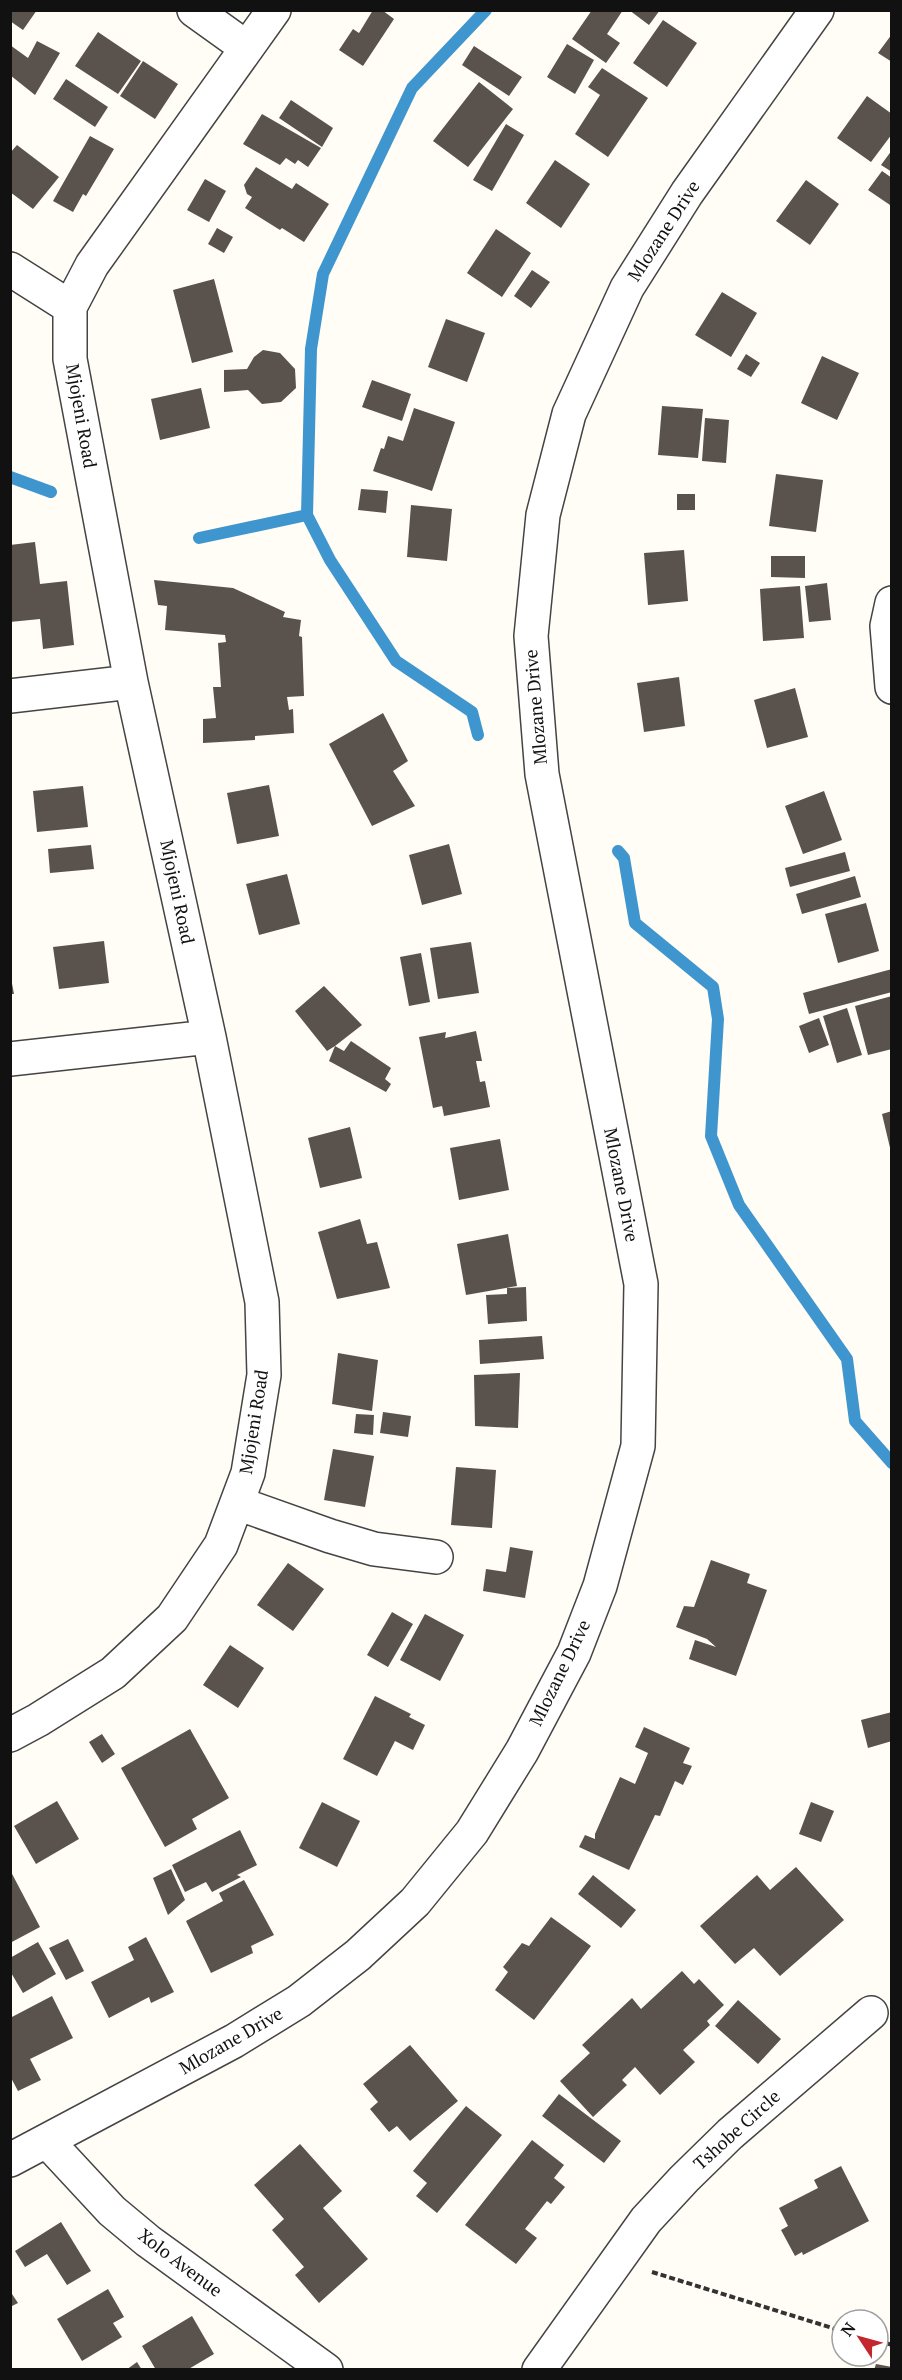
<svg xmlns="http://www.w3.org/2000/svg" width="902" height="2380" font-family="'PT Serif',serif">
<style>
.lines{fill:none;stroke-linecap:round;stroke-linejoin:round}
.stream{stroke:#3f96cf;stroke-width:12}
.building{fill:#5a524d}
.street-casing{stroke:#444;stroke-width:36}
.path{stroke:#333;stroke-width:4;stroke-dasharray:6 3;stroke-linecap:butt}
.street{stroke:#fff;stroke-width:33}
.labels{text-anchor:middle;stroke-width:6;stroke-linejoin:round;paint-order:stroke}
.street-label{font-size:18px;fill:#111;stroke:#fff}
</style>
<rect width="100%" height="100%" fill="#fffdf5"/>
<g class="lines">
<path class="stream" d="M10,477L51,492
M307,515L311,349L323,274L412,88L486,10
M199,538L307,515L330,560L396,661L472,712L478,735
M618,851L624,858L635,923L713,987L718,1019L711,1136L739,1205L847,1359L855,1421L892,1463"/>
</g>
<path class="building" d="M10,10H37L23,30L10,21Z
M373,10H382L394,19L363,66L339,50L353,29L359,33Z
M592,10H623L607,34L620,43L606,63L572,39Z
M629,10H660L649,25Z
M663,20L697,43L667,87L633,63Z
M98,32L141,61L118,94L75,66Z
M892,34V62L878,53Z
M37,41L60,53L35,95L10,75V45L28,58Z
M567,44L594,60L575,94L547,77Z
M474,46L522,77L509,96L462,65Z
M143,61L178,84L155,119L120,96Z
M602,68L648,98L608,157L575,134L600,95L588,87Z
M66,79L108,107L95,127L53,99Z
M479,82L513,109L468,167L433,141Z
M867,96L892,114V134L871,162L837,138Z
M291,100L333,128L322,147L279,118Z
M262,114L321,148L308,167L298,160L295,164L286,158L280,165L243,144Z
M506,124L524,135L492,191L473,180Z
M90,136L114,149L86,196L83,194L73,212L53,201Z
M17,145L59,177L33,209L10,192V153Z
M892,150V172L881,165Z
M555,160L590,184L561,228L526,203Z
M256,167L292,189L296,183L329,204L304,242L282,228L280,230L245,208L252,197L247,194L244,185Z
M882,171L892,178L890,205L868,190Z
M205,179L226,191L209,222L187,210Z
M806,180L839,204L810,245L776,221Z
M217,228L233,237L224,253L208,244Z
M496,229L531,253L502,297L467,273Z
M532,270L550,282L531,308L514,296Z
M214,279L233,352L192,363L173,290Z
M722,292L757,313L731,357L695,335Z
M446,319L485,333L467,382L428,367Z
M263,350L280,353L295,369L296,388L281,402L262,404L248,390L224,392V370L247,369L254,357Z
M746,354L760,363L751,377L737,369Z
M822,356L859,373L837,420L801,403Z
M372,380L411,394L402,421L362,407Z
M201,388L210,428L160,440L151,399Z
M662,406L703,409L698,458L658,455Z
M414,408L455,422L432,491L373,471L381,448L384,449L388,436L403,441Z
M705,418L729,420L726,463L702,461Z
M776,474L823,480L816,532L769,526Z
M361,489L388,491L386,513L358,510Z
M677,494H695V510H677Z
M411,505L452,509L447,561L407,557Z
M35,542L40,584L67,581L74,645L43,649L40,619L10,622V545Z
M684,550L688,601L648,605L644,553Z
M771,556H805V578L771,577Z
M154,580L233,588L285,612L283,617L301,620L299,636L302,637L304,696L287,697L289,710L293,709L294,733L255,736V740L203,743V719L216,718L213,687H221L218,643L226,642L225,635L165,630L167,606L158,605Z
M827,583L831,620L809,622L805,586Z
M800,586L804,638L763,641L760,589Z
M679,677L685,726L644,732L637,683Z
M795,688L808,737L767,748L754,700Z
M383,713L408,761L393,771L415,806L372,826L329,744Z
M269,785L279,836L237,844L227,793Z
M83,786L88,827L37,832L33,791Z
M824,791L842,840L803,854L785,806Z
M449,844L462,894L422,905L409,855Z
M91,845L94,869L50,873L48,849Z
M845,852L850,871L790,887L785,868Z
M287,874L300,924L259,935L246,884Z
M855,876L861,897L802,914L796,894Z
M866,903L879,951L838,963L825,914Z
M104,941L109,983L59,989L53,947Z
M471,942L479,993L438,999L430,948Z
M421,953L430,1002L409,1006L400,957Z
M892,969V992L809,1014L803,993Z
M10,973L14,994H10Z
M324,986L362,1025L335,1046L344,1051L351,1041L391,1068L385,1079L391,1084L386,1092L329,1061L335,1046L327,1051L295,1011Z
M892,996V1049L868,1055L855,1006Z
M847,1008L862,1055L837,1063L823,1016Z
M819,1018L829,1045L809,1053L799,1026Z
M476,1031L482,1061H476L480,1082L485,1081L490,1107L444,1116L442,1106L433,1108L419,1037L446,1032L445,1038Z
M892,1111V1152H891L882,1114Z
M350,1127L362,1178L320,1188L308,1138Z
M500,1139L509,1190L459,1200L450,1148Z
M360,1219L367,1244L377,1242L390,1288L337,1299L318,1232Z
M508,1234L517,1286L466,1295L457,1244Z
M526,1287L527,1321L488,1324L486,1295L507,1294V1288Z
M542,1336L544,1359L480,1364L479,1340Z
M338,1353L378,1360L372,1411L332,1404Z
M520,1373L518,1428L475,1426L474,1375Z
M383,1412L411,1416L408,1437L380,1433Z
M356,1414L374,1415L373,1435L354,1433Z
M333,1449L374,1456L365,1507L324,1500Z
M456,1467L496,1470L492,1528L451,1525Z
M510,1547L533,1551L525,1598L483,1591L486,1569L506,1572Z
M711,1560L750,1574L747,1583L767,1590L736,1676L689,1659L695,1640L716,1647L707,1639L676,1627L684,1606L694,1607Z
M288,1563L324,1589L293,1631L257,1605Z
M392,1612L413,1624L388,1667L367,1655Z
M425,1614L464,1635L440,1681L400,1660Z
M230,1645L264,1668L238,1708L203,1685Z
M375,1696L411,1714L409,1717L425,1725L413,1750L395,1741L377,1776L343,1759Z
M892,1712V1741L868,1748L861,1720Z
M644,1727L690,1748L683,1763L692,1766L683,1785L675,1781L660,1816L655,1815L629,1870L579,1847L585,1835L595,1839V1834L620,1777L635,1784L648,1753L635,1747Z
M190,1729L229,1798L192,1819L197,1829L165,1847L121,1768Z
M102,1734L115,1754L102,1763L89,1742Z
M57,1801L79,1839L36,1864L14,1826Z
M322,1802L360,1821L337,1867L299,1848Z
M811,1802L834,1811L821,1842L799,1834Z
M240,1830L257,1865L237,1875L241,1877L212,1892L206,1882L185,1892L172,1865Z
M796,1867L844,1920L780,1976L754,1948L735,1964L700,1926L757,1875L770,1890Z
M171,1869L185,1900L168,1915L153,1878Z
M10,1870L40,1927L10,1943Z
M593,1875L636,1910L621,1928L578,1894Z
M244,1880L274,1935L251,1946L253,1953L211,1973L186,1921L223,1901L219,1893Z
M551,1917L591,1946L534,2020L495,1990L508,1972L503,1967L522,1943L529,1946Z
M146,1937L174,1992L151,2003L149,1997L109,2018L91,1982L134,1960L128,1947Z
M68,1939L84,1971L66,1980L49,1948Z
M38,1942L56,1974L23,1993L10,1971V1958Z
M682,1971L694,1984L699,1979L724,2005L707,2021L710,2025L683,2050L695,2062L660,2095L635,2067L622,2080L627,2085L593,2117L560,2081L590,2053L582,2045L632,1998L641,2009Z
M52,1996L73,2038L30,2059L41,2080L18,2091L10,2076V2018Z
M738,2000L781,2039L758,2064L715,2026Z
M410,2045L458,2101L410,2141L397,2126L389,2132L370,2109L378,2102L363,2084Z
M559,2094L621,2141L604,2163L542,2116Z
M466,2106L502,2135L437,2213L416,2196L427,2183L413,2171Z
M532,2140L564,2165L554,2178L565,2187L551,2204L547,2201L525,2229L537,2238L516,2264L465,2225Z
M300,2144L342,2191L323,2208L368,2259L319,2303L295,2275L304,2267L272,2230L284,2219L254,2185Z
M841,2166L869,2221L803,2255L802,2252L795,2256L781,2230L788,2226L779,2208L818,2188L814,2180Z
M61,2222L91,2271L67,2285L47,2254L25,2267L15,2251Z
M108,2289L124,2317L113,2323L122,2337L82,2361L57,2319Z
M10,2291L18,2303L10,2307Z
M192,2316L214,2354L187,2370H156L142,2346Z
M137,2362L142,2370H126Z
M876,2364L892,2367V2370H874Z"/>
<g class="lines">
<g class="street-casing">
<path id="street" d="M194,10L247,48
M10,269L70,307
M892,603L887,626L892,687
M10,696L131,682
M10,1059L209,1037
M237,1503L330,1536L374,1549L436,1557
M10,1735L38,1720L113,1673L172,1618L221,1545L248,1473L264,1375L262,1302L209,1037L131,682L70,359V307L92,265L274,10
M47,2141L112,2211L148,2241L326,2370
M10,2160L234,2041L299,2001L358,1955L415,1902L472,1832L522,1751L574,1653L600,1586L638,1446L641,1284L542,774L531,636L543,515L569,414L627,288L687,193L817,10
M539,2370L646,2220L684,2179L730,2134L871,2013"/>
</g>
<path class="path" d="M652,2272L842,2331
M878,2340L892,2345"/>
<use href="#street" class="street"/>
</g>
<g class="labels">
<g class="street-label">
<text transform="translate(664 231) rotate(-57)" y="6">Mlozane Drive</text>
<text transform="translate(81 416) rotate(80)" y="6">Mjojeni Road</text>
<text transform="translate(536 707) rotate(-95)" y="6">Mlozane Drive</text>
<text transform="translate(177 892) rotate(78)" y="6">Mjojeni Road</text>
<text transform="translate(621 1185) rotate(79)" y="6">Mlozane Drive</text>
<text transform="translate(254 1422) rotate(-81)" y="6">Mjojeni Road</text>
<text transform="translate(560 1673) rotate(-64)" y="6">Mlozane Drive</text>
<text transform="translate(231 2041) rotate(-30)" y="6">Mlozane Drive</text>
<text transform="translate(737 2130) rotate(-42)" y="6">Tshobe Circle</text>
<text transform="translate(180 2263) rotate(37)" y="6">Xolo Avenue</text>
</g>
</g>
<rect width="902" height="2380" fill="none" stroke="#111111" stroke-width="24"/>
<g transform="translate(860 2338) rotate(306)"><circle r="28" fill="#ffffff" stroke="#a0a0a0" stroke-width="1.5"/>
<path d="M0-4.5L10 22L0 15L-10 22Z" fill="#c4262e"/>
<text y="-9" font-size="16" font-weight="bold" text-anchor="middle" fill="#111111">N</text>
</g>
</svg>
